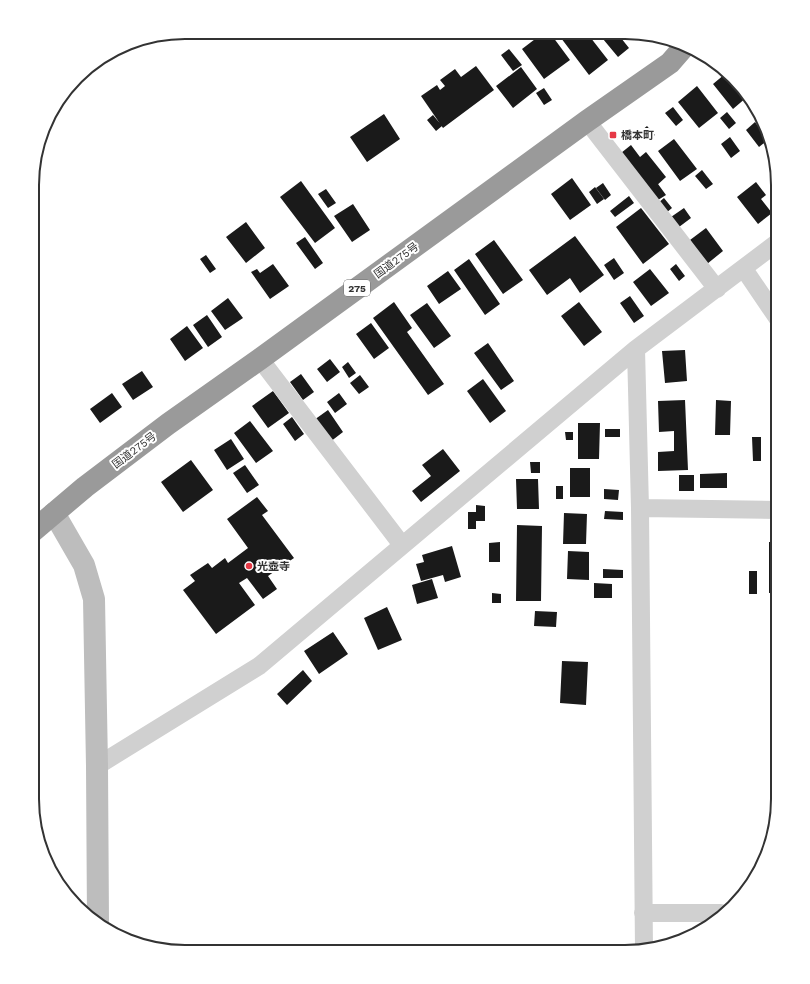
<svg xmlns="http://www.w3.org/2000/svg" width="810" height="984" font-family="'Work Sans','Noto Sans JP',sans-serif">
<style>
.building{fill:#1a1a1a}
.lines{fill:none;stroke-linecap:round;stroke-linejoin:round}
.street{stroke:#d0d0d0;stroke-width:18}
.secondary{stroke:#bdbdbd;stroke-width:22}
.highway{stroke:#9a9a9a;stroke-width:22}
.poi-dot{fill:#e63946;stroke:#fff;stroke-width:1.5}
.labels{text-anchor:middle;stroke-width:4;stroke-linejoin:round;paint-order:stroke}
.shield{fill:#fff;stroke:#707070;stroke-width:1}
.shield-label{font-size:10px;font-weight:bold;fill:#333}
.poi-label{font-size:11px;font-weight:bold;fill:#333;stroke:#fff;text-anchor:start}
.street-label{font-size:11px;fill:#333;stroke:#fff}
.rim{fill:none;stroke:#333;stroke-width:2}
</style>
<rect width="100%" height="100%" fill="#fff"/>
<path class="building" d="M543,33H550L570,60L544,79L522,49Z
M567,33H587L608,60L589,75L561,38Z
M598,33H617L629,48L618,57Z
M509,49L522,65L513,71L501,55Z
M476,66L494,90L443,128L421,96L437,85L440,90L445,86L440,80L455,69L461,77Z
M521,67L537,89L513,108L496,86Z
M725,74L747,97L733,109L713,84Z
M697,86L718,113L699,128L678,102Z
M544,88L552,100L544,105L536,93Z
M673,107L683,120L676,126L665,113Z
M727,112L736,123L729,129L720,118Z
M384,114L400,139L367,162L350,137Z
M433,115L442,126L436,131L427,120Z
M755,122L768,140L759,147L746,130Z
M647,126L655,135L648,140L641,131Z
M730,137L740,151L731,158L721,144Z
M674,139L697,169L680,181L658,151Z
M631,145L640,157L646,152L666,177L655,187L658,184L666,195L658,200L621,153Z
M702,170L713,184L706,189L695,176Z
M572,178L591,205L570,220L551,194Z
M301,181L335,228L315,243L280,197Z
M756,182L766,195L761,199L772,213L758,224L737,197Z
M603,183L611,195L605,200L596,188Z
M595,187L604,199L597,204L589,192Z
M326,189L336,203L328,208L318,194Z
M629,196L634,203L615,217L610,211Z
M664,198L672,208L666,213L658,203Z
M353,204L370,230L352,242L334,216Z
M641,208L669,244L643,264L616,227Z
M684,208L691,218L679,227L671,217Z
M246,222L265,248L246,263L226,237Z
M706,228L723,251L707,264L690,240Z
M575,236L604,275L580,293L570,278L547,295L529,270Z
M305,237L323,263L315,269L296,243Z
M494,240L523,280L503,294L475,254Z
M206,255L216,269L210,273L200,259Z
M614,258L624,273L614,280L604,265Z
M469,259L500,304L485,315L454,270Z
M273,264L289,286L270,299L251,272L257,269L260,273Z
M676,264L685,276L679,281L670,269Z
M650,269L669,293L651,306L633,282Z
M448,271L461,289L439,304L427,286Z
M630,296L644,316L634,323L620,303Z
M228,298L243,318L225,330L211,311Z
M394,302L412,328L407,332L444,384L428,395L373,318Z
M579,302L602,332L584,346L561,316Z
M427,303L451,336L434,348L410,315Z
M207,315L222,337L208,347L193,325Z
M371,323L389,348L374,359L356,334Z
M187,326L203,348L185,361L170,339Z
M488,343L514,381L501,390L474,353Z
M685,350L687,381L665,383L662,351Z
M330,359L340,372L327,382L317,369Z
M348,362L356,373L349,378L342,367Z
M142,371L153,387L133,400L122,384Z
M301,374L314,392L303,400L290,382Z
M360,375L369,387L359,394L350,383Z
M483,379L506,411L490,423L467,391Z
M273,391L289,413L268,428L252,406Z
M112,393L122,407L100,423L90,409Z
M339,393L347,404L335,413L327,402Z
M685,400L688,470L658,471V452L674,451V431L659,432L658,401Z
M716,400L731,401L730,435H715Z
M328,410L343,432L330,442L314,420Z
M292,417L304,434L295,441L283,424Z
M250,421L273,451L256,463L234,433Z
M578,423H600L599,459H578Z
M605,429H620V437H605Z
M565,432H573V440H566Z
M752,437H761V461H753Z
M773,437H778V488H772Z
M231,439L244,459L227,470L214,450Z
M443,449L460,471L421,502L412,491L431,476L422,465Z
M191,460L213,490L183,512L161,482Z
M530,462H540V473H531Z
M245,465L259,485L247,493L233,473Z
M570,468H590V497H570Z
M727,473V488H700V474Z
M679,475H694V491H679Z
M516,479H538L539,509H517Z
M556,486H563V499H556Z
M604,489L619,490L618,500L604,499Z
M257,497L268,511L262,515L294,558L268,576L277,589L263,599L247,578L239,583L255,605L216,634L183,590L195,581L190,575L208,563L212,568L225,558L228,563L248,548L227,519Z
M476,505L485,506V521H476V529H468V512H476Z
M605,511L623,512V520L604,519Z
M564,513L587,514L586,544H563Z
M517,525L542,526L541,601H516Z
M500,542V562H489V543Z
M769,542H778V593H769Z
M452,546L461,577L445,582L443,575L421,581L416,564L424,562L422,555Z
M568,551L589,552V580L567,579Z
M603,569L623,570V578H603Z
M749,571H757V594H749Z
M432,579L438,598L417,604L412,585Z
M594,583L612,584V598H594Z
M492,593L501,594V603H492Z
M387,607L402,640L378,650L364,618Z
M535,611L557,612L556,627L534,626Z
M333,632L348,654L319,674L304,651Z
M562,661L588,662L586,705L560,703Z
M303,670L312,681L287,705L277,694Z"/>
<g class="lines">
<path class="street" d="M587,121L717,289
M744,269L778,319
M636,349L640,508L644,949
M260,359L402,545
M640,508L778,510
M97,766L259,666L636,349L778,242
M643,913H721"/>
<path class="secondary" d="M54,513L84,565L94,599L97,766L98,923"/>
<path class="highway" d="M33,531L85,487L168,424L260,359L587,121L670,63L683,48"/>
</g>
<g class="poi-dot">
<rect x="609" y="131" width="8" height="8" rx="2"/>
<circle cx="249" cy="566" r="4"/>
</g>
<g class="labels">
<rect class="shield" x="344" y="280" width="26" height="16" rx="3"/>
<g class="shield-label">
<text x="357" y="292">275</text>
</g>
<g class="poi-label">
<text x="621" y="139">橋本町</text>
<text x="257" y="570">光壺寺</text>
</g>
<g class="street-label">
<text transform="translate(396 260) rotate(-36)" y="4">国道275号</text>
<text transform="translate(134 450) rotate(-37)" y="4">国道275号</text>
</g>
</g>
<path d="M0 0H810V984H0ZM185 39H625A146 146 0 0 1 771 185V799A146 146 0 0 1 625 945H185A146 146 0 0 1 39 799V185A146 146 0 0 1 185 39Z" fill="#fff" fill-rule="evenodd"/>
<path class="rim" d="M185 39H625A146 146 0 0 1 771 185V799A146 146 0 0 1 625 945H185A146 146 0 0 1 39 799V185A146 146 0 0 1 185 39Z"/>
</svg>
